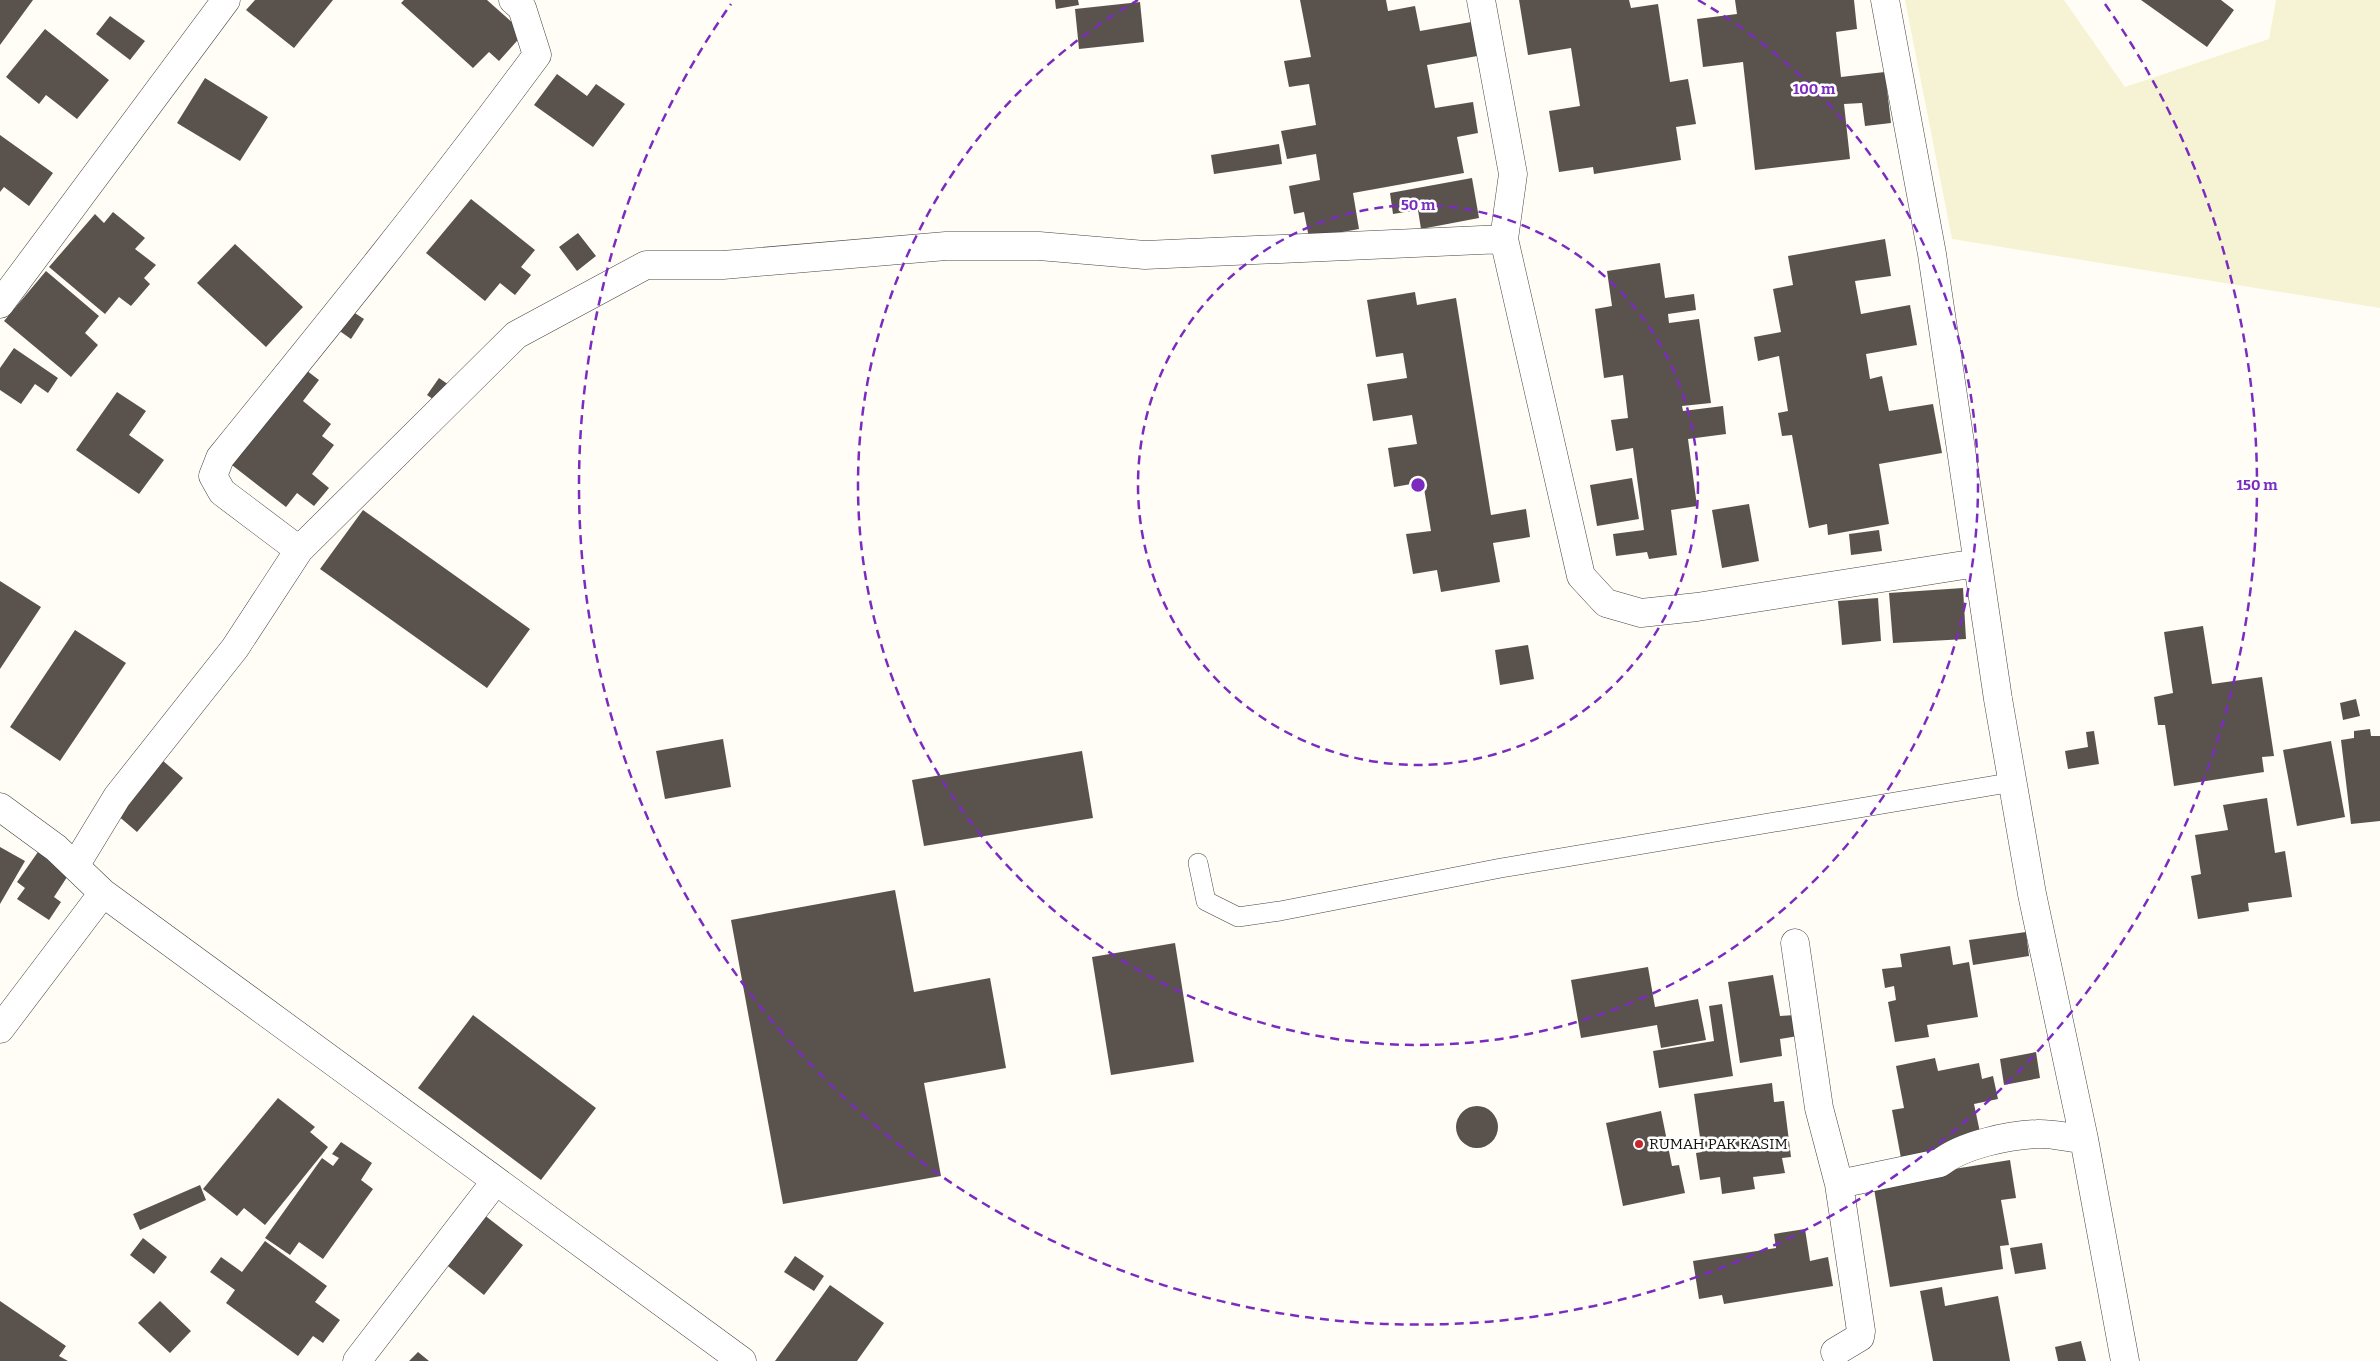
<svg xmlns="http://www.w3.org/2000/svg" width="2380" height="1361" font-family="Bitter,serif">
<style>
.farmland{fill:#f6f3d4}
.building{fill:#5a524d}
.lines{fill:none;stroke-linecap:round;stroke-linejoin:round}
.lane-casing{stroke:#444;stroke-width:20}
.street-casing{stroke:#444;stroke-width:29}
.lane{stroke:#fff;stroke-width:19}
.street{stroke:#fff;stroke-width:28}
.ring{fill:none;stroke:#7b2cbf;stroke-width:2.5;stroke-dasharray:9 6}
.poi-dot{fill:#c4262e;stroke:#fff;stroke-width:2}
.labels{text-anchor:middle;stroke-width:5;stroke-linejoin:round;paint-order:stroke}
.poi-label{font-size:15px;fill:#111;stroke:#fff;text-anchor:start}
.centre{fill:#7b2cbf;stroke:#fff;stroke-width:2.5}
.ring-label{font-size:15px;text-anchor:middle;font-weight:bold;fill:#7b2cbf;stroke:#fff;stroke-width:5;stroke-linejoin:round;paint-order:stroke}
</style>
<rect width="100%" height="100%" fill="#fffdf5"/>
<path class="farmland" d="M1905,0H2064L2125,87L2269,39L2276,0H2380V308L1952,239Z"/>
<path class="building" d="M0,0H33L0,45Z
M255,0H333L294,48L246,10Z
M404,0H487L524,33L499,61L489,52L473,68L401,3Z
M1055,0H1078L1079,5L1056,9Z
M1300,0H1386L1388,11L1415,6L1420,31L1477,21L1483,55L1427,65L1435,108L1473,102L1478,133L1457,137L1464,173L1353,193L1359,229L1309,238L1304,212L1294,214L1289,186L1320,180L1316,154L1287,159L1281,131L1316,125L1309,84L1289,87L1284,61L1311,57Z
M1519,0H1629L1631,8L1658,4L1670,82L1688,79L1696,124L1676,127L1681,160L1594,174L1593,167L1559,172L1549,111L1580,106L1571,48L1528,55Z
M1735,0H1854L1857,29L1836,32L1841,77L1885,72L1891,123L1865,126L1862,103L1844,104L1850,159L1755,170L1743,62L1703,67L1697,19L1737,14Z
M2141,0H2221L2234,10L2207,47Z
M1140,2L1144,42L1079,49L1075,9Z
M110,16L145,41L130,60L96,34Z
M45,29L109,80L77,119L46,95L39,104L6,77Z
M557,74L587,96L596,84L625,104L593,147L534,105Z
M205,78L268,117L240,161L177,123Z
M0,135L53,173L29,206L4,187L0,192Z
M1279,144L1282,164L1214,174L1211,155Z
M1472,178L1479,218L1421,229L1418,210L1393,214L1390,193Z
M471,199L535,250L521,267L531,275L515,295L500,283L485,301L426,253Z
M113,212L145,238L135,249L156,265L144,278L150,284L131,306L119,297L105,314L49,267L95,214L104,223Z
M578,233L596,256L577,271L559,247Z
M1885,239L1891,276L1855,281L1861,314L1910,305L1917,345L1866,354L1870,379L1882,376L1889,411L1933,404L1942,453L1879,464L1889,524L1828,535L1827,524L1809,528L1792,435L1782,436L1778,413L1788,411L1779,356L1758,361L1754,337L1781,332L1773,289L1793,285L1788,256Z
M235,244L303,307L266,347L197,283Z
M1660,263L1665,298L1694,294L1696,310L1668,314L1669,323L1699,319L1711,403L1682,406L1683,411L1723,406L1726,434L1688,439L1697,506L1671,510L1677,555L1649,559L1647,552L1616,556L1613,534L1644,530L1633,448L1616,451L1611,420L1628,418L1623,375L1604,378L1595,309L1612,306L1607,271Z
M46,271L99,316L85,333L98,345L71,377L4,321Z
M1415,292L1417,305L1456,298L1491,515L1526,509L1530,537L1493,543L1500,582L1441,592L1437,570L1413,574L1406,534L1431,531L1423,482L1394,487L1388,448L1417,444L1412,415L1373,421L1367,384L1407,378L1403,353L1376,357L1367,300Z
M347,308L364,319L351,339L334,327Z
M14,348L58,378L48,393L35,384L21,404L0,390V368Z
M302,367L319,380L303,401L331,424L322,436L334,445L312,474L329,488L314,506L297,493L286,507L228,462Z
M439,378L452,387L440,404L427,395Z
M117,392L146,411L129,435L164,460L139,494L76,450Z
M1632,478L1639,519L1597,526L1590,485Z
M1749,504L1759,561L1722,568L1712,510Z
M363,510L530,629L487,688L320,569Z
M1879,530L1882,551L1851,555L1849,534Z
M0,581L41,607L0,669Z
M1963,588L1966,639L1893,643L1889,593Z
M1878,598L1881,641L1842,645L1838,601Z
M2203,626L2212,684L2262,677L2274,756L2262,757L2264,772L2174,786L2165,725H2158L2154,697L2173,693L2164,632Z
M75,630L126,663L60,761L10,727Z
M1528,645L1534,679L1500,685L1495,650Z
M2356,699L2360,716L2343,720L2340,703Z
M2370,729L2371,736H2380V821L2351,824L2341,740L2354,738V731Z
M2094,731L2099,764L2068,769L2065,751L2088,747L2086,732Z
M723,739L731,787L665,799L656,751Z
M2331,741L2345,817L2297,826L2283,750Z
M1082,751L1093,818L924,846L912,780Z
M162,760L183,778L137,832L116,814Z
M2267,798L2275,853L2285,851L2292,897L2248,903L2249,911L2198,919L2191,876L2201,874L2195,835L2228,830L2223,805Z
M0,847L25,861L0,904Z
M40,849L71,871L54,897L61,902L49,920L17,899L25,888L17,882Z
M895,890L914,992L990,978L1006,1068L924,1083L941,1176L783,1204L731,920Z
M2026,932L2029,956L1973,965L1969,940Z
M1175,943L1194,1062L1111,1075L1092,957Z
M1950,946L1953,965L1969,962L1978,1017L1927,1025L1929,1037L1895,1042L1888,1002L1896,1000L1894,986L1885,988L1882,969L1902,967L1900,954Z
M1648,967L1655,1007L1698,999L1706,1040L1661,1048L1657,1025L1581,1038L1571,980Z
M1773,975L1780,1016L1795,1015L1798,1036L1780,1039L1782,1056L1740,1063L1728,982Z
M1722,1004L1733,1076L1659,1088L1653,1051L1714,1041L1709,1006Z
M473,1015L596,1108L541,1180L418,1088Z
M2036,1052L2040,1078L2004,1085L2000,1059Z
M1935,1058L1938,1071L1979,1063L1982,1079L1993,1076L1998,1099L1974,1104L1981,1137L1950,1148L1901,1158L1892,1110L1904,1108L1896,1066Z
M1772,1083L1774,1102L1784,1101L1791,1157L1782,1158L1785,1173L1753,1177L1755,1189L1722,1194L1720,1177L1700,1180L1696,1153L1702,1152L1694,1094Z
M278,1098L315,1127L310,1132L328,1147L265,1225L244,1208L237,1216L203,1189Z
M1456 1127a21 21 0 1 1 42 0a21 21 0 1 1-42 0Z
M1661,1111L1672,1166L1679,1165L1685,1193L1623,1206L1606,1123Z
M341,1142L372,1163L361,1180L373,1189L323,1259L299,1242L290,1255L265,1238L322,1158L333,1166L339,1158L332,1154Z
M2010,1160L2016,1198L2001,1200L2009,1245L2000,1246L2003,1269L1890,1287L1873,1182Z
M200,1185L206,1200L140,1230L133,1214Z
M483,1214L523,1245L484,1295L444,1263Z
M1805,1229L1810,1261L1828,1257L1833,1286L1724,1304L1722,1295L1699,1299L1693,1261L1776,1248L1774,1234Z
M143,1238L167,1257L154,1274L130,1255Z
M265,1241L327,1286L315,1302L340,1320L323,1343L313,1336L298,1356L226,1303L235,1290L210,1272L221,1257L242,1272Z
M2042,1243L2046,1269L2015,1274L2010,1248Z
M795,1256L824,1276L814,1291L784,1272Z
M830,1285L884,1323L857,1361H775Z
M1942,1287L1945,1306L1998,1296L2010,1361H1933L1920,1291Z
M0,1301L66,1346L59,1356L68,1361H0Z
M160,1301L191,1331L170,1353L138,1323Z
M2081,1341L2086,1361H2058L2055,1347Z
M418,1352L429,1361H409Z"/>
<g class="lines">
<g class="lane-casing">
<path id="lane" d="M1198,863L1206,901L1238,917L1280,911L1501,868L2014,782"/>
</g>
<g class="street-casing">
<path id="street" d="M1481,0L1513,174L1504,239L1581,576L1606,603L1641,613L1697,607L1977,563
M1885,0L1932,254L1998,699L2032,894L2084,1139L2125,1361
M0,304L226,0
M299,550L222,492L213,476L220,458C328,325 435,193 537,55L522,8L513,0
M0,807L56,848L103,893L742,1361
M75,866L117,797L235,648L299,550L516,335L646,265H723L946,246H1039L1145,255L1504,239
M1795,943L1819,1108L1839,1184L1861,1331L1860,1337L1835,1352
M0,1029L103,893
M1839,1184L1940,1163C1962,1145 2009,1135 2037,1134C2052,1133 2069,1138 2084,1139
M357,1361L495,1182"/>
</g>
<use href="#lane" class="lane"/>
<use href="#street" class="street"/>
</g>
<g class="ring">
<circle cx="1418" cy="485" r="280"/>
<path d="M1698 0A560 560 0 1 1 1138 0"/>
<path d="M2105 4A839 839 0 1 1 731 4"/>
</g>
<circle class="poi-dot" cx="1639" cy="1144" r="5"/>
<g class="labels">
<g class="poi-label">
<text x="1649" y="1149">RUMAH PAK KASIM</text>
</g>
</g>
<circle cx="1418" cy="485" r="8" class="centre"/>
<g class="ring-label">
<text x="1814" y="94">100 m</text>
<text x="1418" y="210">50 m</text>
<text x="2257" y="490">150 m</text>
</g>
</svg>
